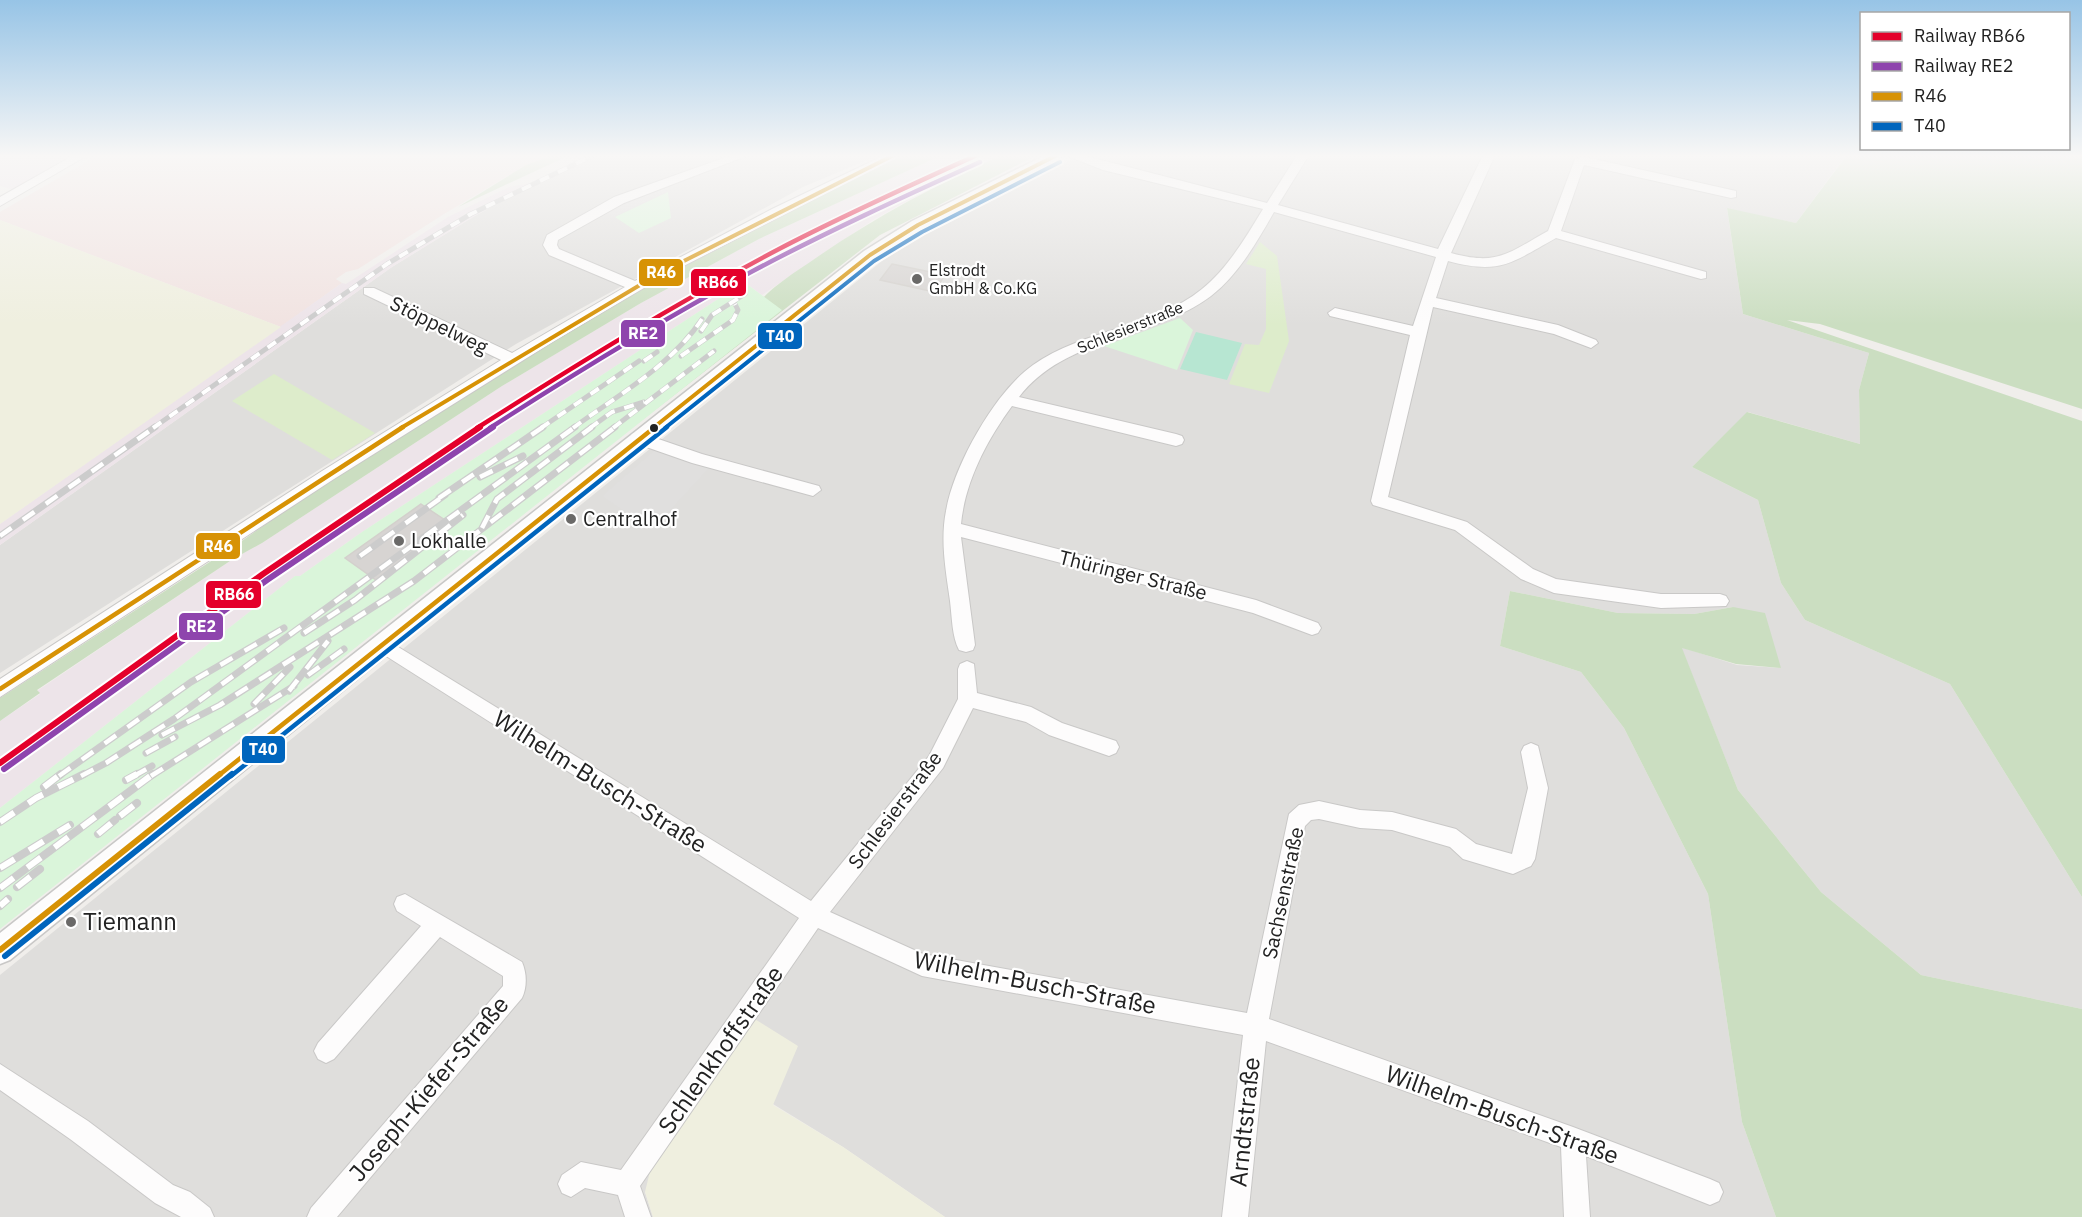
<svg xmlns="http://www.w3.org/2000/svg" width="2082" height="1217" font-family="'IBM Plex Sans',sans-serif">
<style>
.residential{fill:#dfdedc}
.commercial{fill:#f1e3e1}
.industrial{fill:#ede4e9}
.farmland{fill:#efefdf}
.grass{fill:#ddeccb}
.forest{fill:#cbdec1}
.park{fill:#daf5da}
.pitch{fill:#b7e6d2}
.parking{fill:#e0dfde}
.building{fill:#d7d4d2;stroke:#d3d0cc;stroke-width:1.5}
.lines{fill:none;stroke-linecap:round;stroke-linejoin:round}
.minor-casing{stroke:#c9c8c7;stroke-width:2}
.tertiary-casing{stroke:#c9c8c7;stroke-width:3}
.minor{fill:#fdfcfc;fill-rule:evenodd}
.tertiary{fill:#fdfcfc;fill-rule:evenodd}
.rail-far2-casing{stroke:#ccc;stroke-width:5}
.rail-far1-casing{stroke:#ccc;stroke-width:7}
.rail-casing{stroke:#ccc;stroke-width:8}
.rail-far2{stroke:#fff;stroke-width:4;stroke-dasharray:10;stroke-linecap:butt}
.rail-far1{stroke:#fff;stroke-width:4.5;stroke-dasharray:14;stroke-linecap:butt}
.rail{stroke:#fff;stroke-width:6;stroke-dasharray:17;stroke-linecap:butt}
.bus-1-far2-casing{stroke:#fff;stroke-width:8}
.bus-1-far1-casing{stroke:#fff;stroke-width:9}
.bus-1-casing{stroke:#fff;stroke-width:10}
.bus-2-far2-casing{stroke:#fff;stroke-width:8}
.bus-2-far1-casing{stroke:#fff;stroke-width:9}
.bus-2-casing{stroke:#fff;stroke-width:10}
.bus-1-far2{stroke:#d79205;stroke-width:4}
.bus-1-far1{stroke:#d79205;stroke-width:4.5}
.bus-1{stroke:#d79205;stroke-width:6}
.bus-2-far2{stroke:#0065bd;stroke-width:4}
.bus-2-far1{stroke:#0065bd;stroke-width:4.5}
.bus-2{stroke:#0065bd;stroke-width:6}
.rail-1-far1-casing{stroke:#fff;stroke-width:8}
.rail-1-casing{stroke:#fff;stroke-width:10}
.rail-2-far1-casing{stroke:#fff;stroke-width:8}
.rail-2-casing{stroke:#fff;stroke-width:10}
.rail-1-far1{stroke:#e4002b;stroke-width:4.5}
.rail-1{stroke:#e4002b;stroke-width:6}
.rail-2-far1{stroke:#8e44ad;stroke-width:4.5}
.rail-2{stroke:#8e44ad;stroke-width:6}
.poi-dot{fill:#6a6968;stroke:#fff;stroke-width:2}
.bus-dot{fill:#222;stroke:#fff;stroke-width:2}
.labels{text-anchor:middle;stroke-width:4.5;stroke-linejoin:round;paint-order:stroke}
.far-poi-label{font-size:16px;fill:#222;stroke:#fff;text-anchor:start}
.far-street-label{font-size:16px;fill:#222;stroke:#fff}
.street-label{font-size:20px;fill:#222;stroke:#fff}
.poi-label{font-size:20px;fill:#222;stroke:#fff;text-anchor:start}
.near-street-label{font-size:24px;fill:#222;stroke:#fff}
.near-poi-label{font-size:24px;fill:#222;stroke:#fff;text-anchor:start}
.line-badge{stroke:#fff;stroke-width:2}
.badge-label{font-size:16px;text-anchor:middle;font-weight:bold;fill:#fff}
</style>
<rect width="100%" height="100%" fill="#f0eeeb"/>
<path class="residential" d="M599,155H879L803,187L516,344L0,673V545L392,267L473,217L537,182Z
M1080,155H1832L1844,158L1796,223L1727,209L1743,314L1869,353L1859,390L1860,444L1748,412L1692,467L1758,500L1781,583L1805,620L1950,684L2082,897V1009L1921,975L1821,892L1738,790L1681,647L1737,665L1781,668L1733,607L1694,614L1618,613L1510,591L1500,646L1581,672L1624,728L1708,894L1742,1122L1776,1217H945L843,1147L773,1104L645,1192L653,1217H0V975L882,261L919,238Z"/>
<path class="commercial" d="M98,155H553L526,165L444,214L358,269L346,272L336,279L342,283L281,327L0,220V212Z"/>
<path class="industrial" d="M0,155H73L13,190L0,186Z
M942,155H1002L930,188L873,220L762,295L744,282L362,532L300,576H295L0,808V721L40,694L37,691L233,559L262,543L502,386L641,303L759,239Z
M537,182L473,217L392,267L0,545V524L342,283L346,284L448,217L509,187Z"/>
<path class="farmland" d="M0,220L281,327L0,524Z
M753,1018L798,1046L773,1105L843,1147L945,1217H653L645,1192L652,1163Z"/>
<path class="grass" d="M1260,242L1277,256L1289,341L1269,393L1229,384L1245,344L1259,345L1266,329V269L1246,264Z
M274,374L375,433L332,460L232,401Z"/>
<path class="forest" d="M553,155H570L458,207L526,165Z
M905,155H942L759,239L641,303L502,386L262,543L233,559L37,690L40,693L0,721V698L239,543L319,487L639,287L830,188Z
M1002,155H1037L880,235L597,455L748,316C766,290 788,277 813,260C873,218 936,185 1002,155Z
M1847,155H2082V409L1820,324L1787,320L2082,421V897L1950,684L1805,620L1781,583L1758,500L1692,467L1747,412L1860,444L1859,390L1869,353L1743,314L1727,208L1796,223Z
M1510,591L1618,613L1694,614L1733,607L1765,613L1781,668L1736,664L1682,648L1738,790L1821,892L1921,975L2082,1009V1217H1776L1742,1122L1708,894L1624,728L1581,672L1500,646Z"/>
<path class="park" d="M668,192L671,218L639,233L615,217Z
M744,282L782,310L0,929V808L295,576H300L362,532Z
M1180,318L1193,330L1177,370L1104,346Z"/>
<path class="pitch" d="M1196,332L1242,343L1227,380L1180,369Z"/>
<path class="parking" d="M663,187L668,191L613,217L607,213Z
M657,448L712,465L652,530L602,496Z"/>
<path class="building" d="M892,264L945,275L934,292L880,280Z
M421,504L451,524L376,580L345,558Z"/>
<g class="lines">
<g class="minor-casing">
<path id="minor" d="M74,155H88L0,206V197Z
M732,155H749L624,203L558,240L557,245L559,249L635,281L772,209L885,155H900L666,275L554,341L334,479L0,697V679L322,471L501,360L364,294V288H374L512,353L625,287L549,255L543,245L547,235L614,197Z
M1065,155H1082L1267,203L1297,155H1309L1278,205L1438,249L1483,155H1495L1451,253C1498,266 1508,253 1548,231L1575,159L1585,157L1736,191V197L1731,198L1584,165L1561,231L1706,272V278L1701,279L1556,238C1511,263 1500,275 1448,261L1436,298L1558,325L1596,340L1598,343L1591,348L1554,334L1433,307L1388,497L1467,522L1533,569L1556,579L1661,594H1720L1726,596L1729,601L1726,606L1661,608L1554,593L1521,579L1455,530L1373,505L1371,501L1410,335L1330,316L1328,313L1335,308L1413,326L1436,257L1274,212C1257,242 1238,275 1211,296C1152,340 1066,336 1019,397L1176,434L1182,436L1184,440L1182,444L1176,446L1012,406C987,440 965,482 961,524L1256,600L1318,623L1321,628L1318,633L1312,635L1253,613L961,537L975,645L973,650L966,652L959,650C952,637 952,617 950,601C946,572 940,541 946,511C954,465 995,392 1033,365C1084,329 1154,328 1202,289C1228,268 1246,237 1263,209L1103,170Z
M638,432L702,454L819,486L821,490L813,496L692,463L632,442L630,438L632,434Z
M382,637L811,901L929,756L958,699V669L960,664L967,661L974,664L977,693L1031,707L1062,723L1116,741L1119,747L1116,753L1109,756L1049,735L1026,722L973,708L943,768L830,912L923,954L1247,1013L1289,814L1299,805L1319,801L1360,810L1392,812L1456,829L1476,844L1512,854L1528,788L1521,752L1524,746L1531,743L1538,746L1548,788L1535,859L1531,866L1513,874L1463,859L1450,847L1392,830L1360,828L1319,819L1311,820L1305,826L1269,1019L1573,1127L1710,1179L1719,1183L1723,1192L1719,1201L1710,1205L1586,1156L1590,1217H1564L1561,1147L1266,1041L1248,1217H1222L1243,1035L922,976L818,928L640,1186L651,1217H625L618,1195L585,1188L571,1197L562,1193L558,1184L562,1175L581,1162L621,1170L799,918L375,649L373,644L375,639Z
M405,894L522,962C527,974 527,987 522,998L337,1217H307L311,1208L503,986V976L440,937L334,1059L326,1063L318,1059L314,1051L318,1043L421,926L397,911L394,904L397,897Z
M0,1064L88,1121L173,1185L190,1192L210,1208L214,1217H181L155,1203L70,1139L0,1090Z"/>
</g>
<g class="tertiary-casing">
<path id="tertiary" d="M1046,155H1065L924,229L876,259L10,960L0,964V933L864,251L912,221Z"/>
</g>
<use href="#minor" class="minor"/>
<use href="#tertiary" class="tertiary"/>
<g class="rail-far2-casing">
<path id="rail-far2" d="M701,331L712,315L745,294
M681,356L733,320L738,310L735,304
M644,361L657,352
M153,428L387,264L471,214L594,155
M541,428L639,361
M573,428C618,395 671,366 702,319
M590,428L612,412L644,402
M613,428L714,351"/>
</g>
<g class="rail-far1-casing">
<path id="rail-far1" d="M480,477L523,456
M439,498L543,427
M482,528L497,499L592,427
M0,536L155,427
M360,556L445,495
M304,633L355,600L463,515
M308,675L344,649
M289,691L328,641
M254,704L290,667
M162,735L220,705L414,581L615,427
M146,753L175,737
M59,776L191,682L284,628
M81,776L106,763L174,719L575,427
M134,776L152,766
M151,776L294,686"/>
</g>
<g class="rail-casing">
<path id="rail" d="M126,780L137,774
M44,787L61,774
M120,816L137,803
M0,822L36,798L84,774
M98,834L115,820
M0,868L70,825
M17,887L40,869
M0,888L153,774
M0,906L8,899"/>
</g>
<use href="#rail-far2" class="rail-far2"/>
<use href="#rail-far1" class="rail-far1"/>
<use href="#rail" class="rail"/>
<g class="bus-1-far2-casing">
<path id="bus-1-far2" d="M401,428L660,273L894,155
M653,428L870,255L918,225L1057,155"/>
</g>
<g class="bus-1-far1-casing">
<path id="bus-1-far1" d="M0,689L403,427
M218,776L655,427"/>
</g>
<g class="bus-1-casing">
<path id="bus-1" d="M0,950L220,774"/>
</g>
<g class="bus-2-far2-casing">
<path id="bus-2-far2" d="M665,428L874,261L922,232L1060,162"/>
</g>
<g class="bus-2-far1-casing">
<path id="bus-2-far1" d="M231,776L667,427"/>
</g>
<g class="bus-2-casing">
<path id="bus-2" d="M5,956L232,774"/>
</g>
<use href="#bus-1-far2" class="bus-1-far2"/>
<use href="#bus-1-far1" class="bus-1-far1"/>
<use href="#bus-1" class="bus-1"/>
<use href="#bus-2-far2" class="bus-2-far2"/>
<use href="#bus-2-far1" class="bus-2-far1"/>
<use href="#bus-2" class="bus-2"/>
<g class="rail-1-far1-casing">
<path id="rail-1-far1" d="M477,428C576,365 676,303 779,249C844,215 911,185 977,155"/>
</g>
<g class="rail-1-casing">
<path id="rail-1" d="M0,763L263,574L480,427"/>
</g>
<g class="rail-2-far1-casing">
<path id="rail-2-far1" d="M490,428C575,373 662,320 751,272C826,232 903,197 980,162"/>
</g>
<g class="rail-2-casing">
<path id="rail-2" d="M4,769L267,580L493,427"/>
</g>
<use href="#rail-1-far1" class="rail-1-far1"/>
<use href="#rail-1" class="rail-1"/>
<use href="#rail-2-far1" class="rail-2-far1"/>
<use href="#rail-2" class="rail-2"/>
</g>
<linearGradient id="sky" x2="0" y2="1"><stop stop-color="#97c4e6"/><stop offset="0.48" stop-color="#f8f7f6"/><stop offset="1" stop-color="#f8f7f6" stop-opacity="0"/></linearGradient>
<rect width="2082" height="325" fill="url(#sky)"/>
<g class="poi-dot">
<circle cx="917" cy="279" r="6"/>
<circle cx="571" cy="519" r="6"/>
<circle cx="399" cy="541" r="6"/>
<circle cx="71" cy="922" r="6"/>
</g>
<circle class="bus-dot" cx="654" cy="428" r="5"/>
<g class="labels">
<g class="far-poi-label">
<text x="929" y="276">Elstrodt<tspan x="929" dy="18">GmbH &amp; Co.KG</tspan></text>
</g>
<g class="far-street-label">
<text transform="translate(1130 327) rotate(-22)" y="6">Schlesierstraße</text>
</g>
<g class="street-label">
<text transform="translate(439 325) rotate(26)" y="7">Stöppelweg</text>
<text transform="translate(1133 575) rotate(14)" y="7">Thüringer Straße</text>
<text transform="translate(895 810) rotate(-53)" y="7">Schlesierstraße</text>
<text transform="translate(1283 893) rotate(-78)" y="7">Sachsenstraße</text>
</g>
<g class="poi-label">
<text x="583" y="526">Centralhof</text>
<text x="411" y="548">Lokhalle</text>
</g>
<g class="near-street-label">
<text transform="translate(600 782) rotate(32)" y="8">Wilhelm-Busch-Straße</text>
<text transform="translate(1035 983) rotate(11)" y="8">Wilhelm-Busch-Straße</text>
<text transform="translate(721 1050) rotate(-55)" y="8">Schlenkhoffstraße</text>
<text transform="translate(429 1089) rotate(-50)" y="8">Joseph-Kiefer-Straße</text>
<text transform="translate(1502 1115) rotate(20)" y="8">Wilhelm-Busch-Straße</text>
<text transform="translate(1245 1122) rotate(-84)" y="8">Arndtstraße</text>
</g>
<g class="near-poi-label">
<text x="83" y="930">Tiemann</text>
</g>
</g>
<g class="line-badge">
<rect x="638" y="258" width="46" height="29" rx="6" fill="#d79205"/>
<rect x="690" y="268" width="57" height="29" rx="6" fill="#e4002b"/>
<rect x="620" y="319" width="46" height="29" rx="6" fill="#8e44ad"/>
<rect x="757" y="322" width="46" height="28" rx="6" fill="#0065bd"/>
<rect x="195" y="532" width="46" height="28" rx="6" fill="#d79205"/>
<rect x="205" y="580" width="57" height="29" rx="6" fill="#e4002b"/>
<rect x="178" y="612" width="46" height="29" rx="6" fill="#8e44ad"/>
<rect x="241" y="735" width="45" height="29" rx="6" fill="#0065bd"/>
</g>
<g class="badge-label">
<text x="661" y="278">R46</text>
<text x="718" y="288">RB66</text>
<text x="643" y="339">RE2</text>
<text x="780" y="342">T40</text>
<text x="218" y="552">R46</text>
<text x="234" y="600">RB66</text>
<text x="201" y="632">RE2</text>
<text x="263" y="755">T40</text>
</g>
<rect x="1860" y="12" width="210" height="138" fill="#ffffff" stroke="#a7a7a7" stroke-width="1.5"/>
<rect x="1872" y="32" width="30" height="9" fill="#e4002b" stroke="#a7a7a7" stroke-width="1.5"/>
<text x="1914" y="42" font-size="18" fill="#222222">Railway RB66</text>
<rect x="1872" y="62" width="30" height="9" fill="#8e44ad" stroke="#a7a7a7" stroke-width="1.5"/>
<text x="1914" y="72" font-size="18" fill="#222222">Railway RE2</text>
<rect x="1872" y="92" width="30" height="9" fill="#d79205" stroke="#a7a7a7" stroke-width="1.5"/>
<text x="1914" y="102" font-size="18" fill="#222222">R46</text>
<rect x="1872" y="122" width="30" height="9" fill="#0065bd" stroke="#a7a7a7" stroke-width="1.5"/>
<text x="1914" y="132" font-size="18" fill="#222222">T40</text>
</svg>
